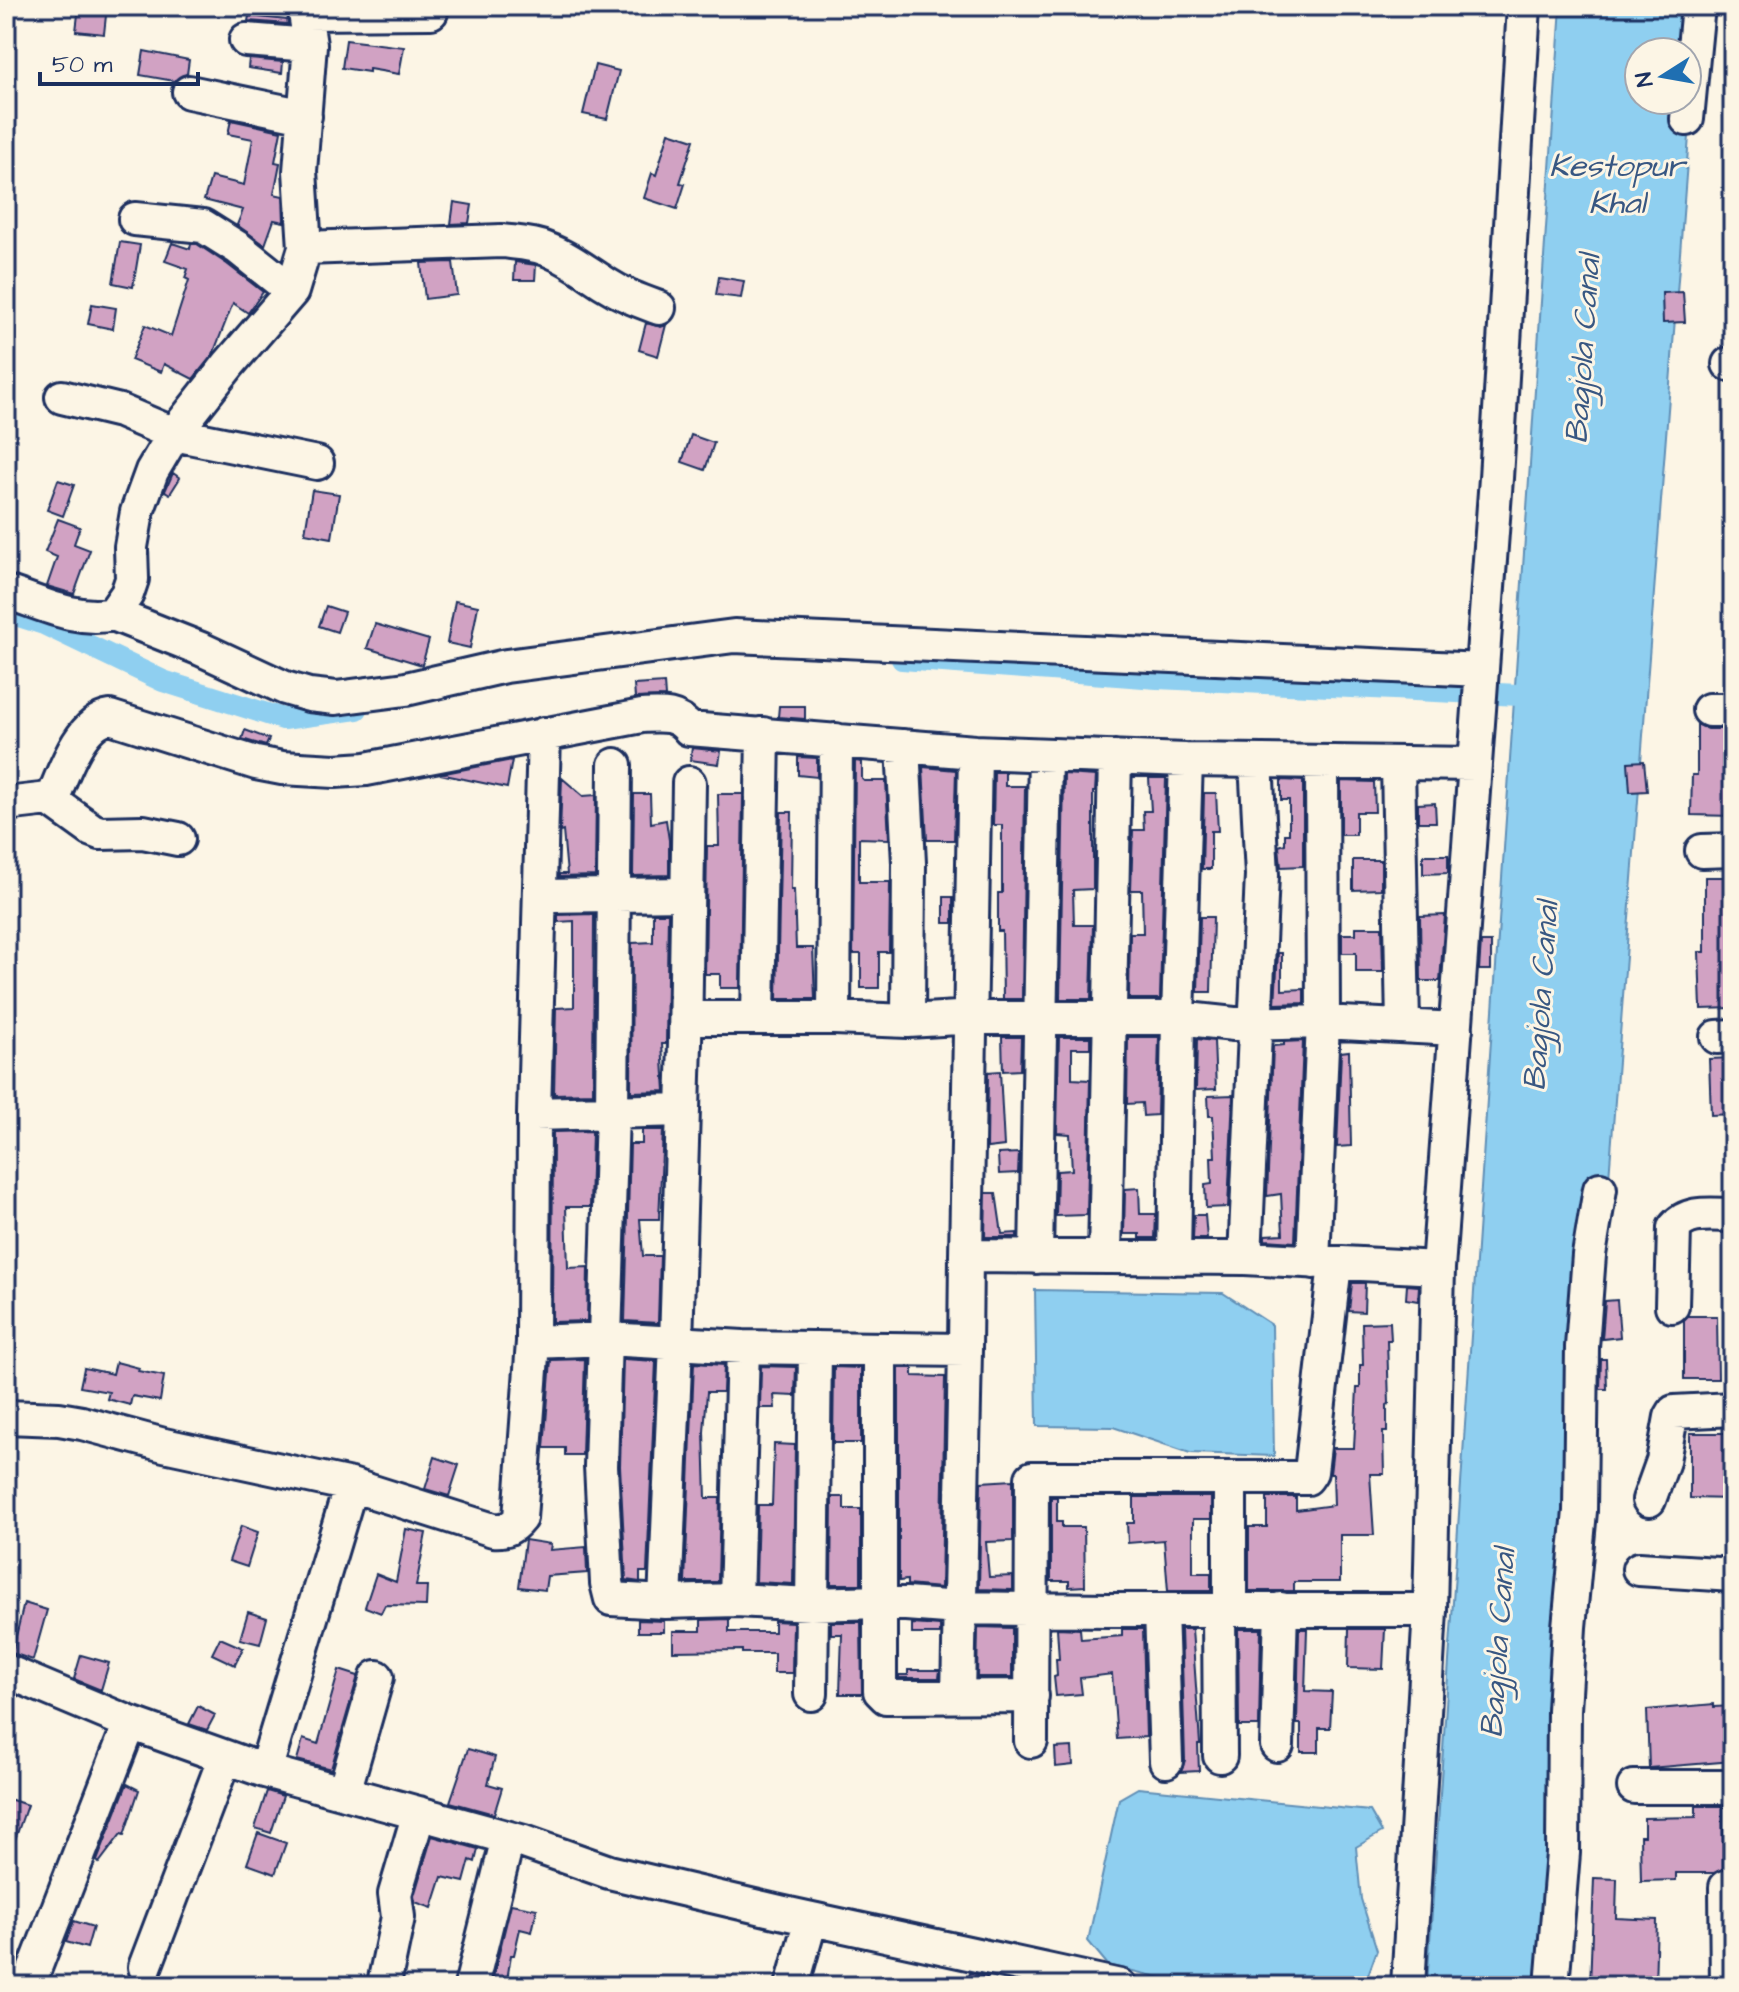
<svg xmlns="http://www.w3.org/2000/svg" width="1739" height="1992" font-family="'Architects Daughter',sans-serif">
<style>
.water{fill:#8fcff0;stroke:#618fb6;stroke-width:2;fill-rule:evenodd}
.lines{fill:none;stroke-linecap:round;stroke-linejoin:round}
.canal{stroke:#8fcff0;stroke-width:22}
.building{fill:#d1a2c3;stroke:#1b2f5e;stroke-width:2}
.minor-casing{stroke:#1b2f5e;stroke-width:38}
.minor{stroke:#fcf5e5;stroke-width:32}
.labels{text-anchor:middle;stroke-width:6;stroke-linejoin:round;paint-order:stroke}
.water-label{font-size:32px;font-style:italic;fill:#385782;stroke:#fcf5e5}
</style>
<rect width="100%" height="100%" fill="#fcf5e5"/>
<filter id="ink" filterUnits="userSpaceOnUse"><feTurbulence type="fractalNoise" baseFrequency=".0125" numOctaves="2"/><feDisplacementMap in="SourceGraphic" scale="16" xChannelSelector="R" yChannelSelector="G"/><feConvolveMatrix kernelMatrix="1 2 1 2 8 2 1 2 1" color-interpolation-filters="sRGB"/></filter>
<g filter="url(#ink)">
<path class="water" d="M1561,6H1699L1547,1986H1427ZM1639,52H1687V100H1639Z
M1035,1290L1223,1293L1272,1325L1274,1456L1190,1453L1113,1427L1037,1426Z
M1138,1788L1370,1811L1382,1832L1356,1847L1361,1899L1377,1950L1364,1986H1195L1108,1965L1088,1941L1119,1799Z"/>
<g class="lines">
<path class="canal" d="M6,612L44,624L163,681L283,719L357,709
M902,659L1157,678L1542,696"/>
</g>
<path class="building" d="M79,6H107L104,34L76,31Z
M249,16L287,20L288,24L248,21Z
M346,40L404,47L399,74L369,69V72L342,68Z
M144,51L189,60L187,74L174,81L140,75Z
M249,59L283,62L282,73L248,68Z
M595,65L619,71L607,119L583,114Z
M231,120L281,131L275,162L280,163L274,194L283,196L284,222L274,220L265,245L237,225L243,210L204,200L211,177L244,185L253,139L228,134Z
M669,132L694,140L680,183L685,184L677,209L644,198L652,173L656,175Z
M454,202L472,205L469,223L451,224Z
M120,242L140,245L133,287L113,283Z
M172,243L190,249L191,244H197L227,264L263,292L248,313L233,303L213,354L193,379L164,364L161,372L131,360L145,325L171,336L189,280L185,278L188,269L165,261Z
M453,262L457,295L425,299L421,263Z
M515,262L536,265L535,280H514Z
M719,277L744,281L741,298L716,295Z
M1683,292L1685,322L1663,323L1662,293Z
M92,304L116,308L113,329L88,324Z
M646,323L661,327L666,325L658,356L639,350Z
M691,435L714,443L705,470L682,462Z
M173,473L180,478L170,494L165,491Z
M58,480L74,485L63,516L47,510Z
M312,490L339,494L332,538L305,533Z
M58,519L80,527L74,544L90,550L74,594L47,586L57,557L45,552Z
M455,601L478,606L470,648L447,643Z
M326,606L344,612L337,632L319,626Z
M375,624L429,640L422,665L367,648Z
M664,683L665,697L635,698L634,685Z
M779,706H805V719L778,717Z
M1697,724L1708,729H1733V816L1691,815L1692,775H1697Z
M245,730L269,739L266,746L242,739Z
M692,748L721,751L719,764L690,760Z
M798,757L817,758V777L798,775Z
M512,760L507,788L440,774Z
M855,761L862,762V779L864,781H886L889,839L859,838V882H890L889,952H879V988H861V954H853Z
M1644,761L1647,791L1630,792L1628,762Z
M923,767L956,770L954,840H927Z
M994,772H1005V786H1025L1022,999H1003L1002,931H998V893H1002V825H993Z
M1064,774L1096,776L1095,792H1093V889L1073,890L1074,925H1093L1091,999H1060Z
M562,778L583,796L596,795L595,876L559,877V874H567L563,831L560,832Z
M1149,778H1166L1160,999H1129L1130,933H1143L1142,890H1131L1133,830H1144L1143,811H1151Z
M1281,780L1303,781V866L1281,867L1279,846L1285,844V834H1289V800H1281Z
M1341,781L1374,782L1375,812H1356V835H1341Z
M1204,793H1216L1218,831H1211V869H1202Z
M634,794H650L651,823L666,820L669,840V875L633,876Z
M718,794H743L740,988H720V974H705L707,846H719Z
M1435,803L1436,822H1418V804Z
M781,812H792L791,890H794L796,948H813L815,999H777Z
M1423,855H1448V873L1423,874Z
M1353,860H1381V889L1353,890Z
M1705,877H1733V1008L1701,1009L1699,952H1705Z
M944,897H953V923H944Z
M653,913H668L666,1044H662L665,1091L631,1092L632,943L653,942Z
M594,914L593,1093L554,1094L556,1008L574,1007V921L558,922V915Z
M1445,915L1440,981H1421L1420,916Z
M1200,917H1213L1211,992H1198Z
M1356,927H1382L1383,972H1356V953H1342V934H1356Z
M1481,942H1491V970H1479Z
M1278,953H1282V990L1304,989V1003L1275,1004Z
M1002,1037H1021L1020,1070L1003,1071Z
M1059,1037H1090V1048H1072V1079L1090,1080L1087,1215L1056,1216L1057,1171L1072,1170L1070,1134L1057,1133Z
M1128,1037H1159L1157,1115L1143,1116L1142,1103L1127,1104Z
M1197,1039L1214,1041L1216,1089L1196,1090Z
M1303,1041L1295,1242L1265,1240V1235L1283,1234L1281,1194L1267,1196L1273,1046L1284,1045V1042Z
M1349,1051L1351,1146L1337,1147L1341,1052Z
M1733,1058V1114L1711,1115L1709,1059Z
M1000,1071L1004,1146L987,1148L988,1072Z
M1233,1095L1228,1207L1206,1208L1205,1185L1212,1184L1211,1157H1215L1213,1116H1209L1208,1096Z
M642,1130H663L659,1219H640L643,1256H660L658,1323L625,1321L630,1144H642Z
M592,1131L590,1207H566L568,1268L588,1267L587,1321L552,1322L553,1132Z
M1019,1153L1018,1173L999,1174L998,1154Z
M1139,1188L1140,1214H1156L1155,1238H1140V1234H1124L1125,1189Z
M986,1193H996L1002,1234L1017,1233V1237H985Z
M1194,1215H1205L1207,1239H1193Z
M1352,1283H1365L1364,1312L1349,1311Z
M1407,1285L1419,1286L1418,1301L1406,1299Z
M1617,1300L1620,1337L1602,1339L1605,1301Z
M1688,1316H1717L1718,1379H1684V1320Z
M1390,1322L1391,1340H1387L1389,1404L1387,1405V1432H1383L1384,1474H1370L1374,1535H1340V1582H1294V1591H1249V1527H1267V1497H1296V1510L1334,1505L1333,1474H1330L1333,1448H1354L1357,1388H1360V1365H1363L1362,1323Z
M585,1359L582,1455H565V1448H544L551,1360Z
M623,1359L656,1361L647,1572H640V1582L626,1580L620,1466Z
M1601,1359H1606L1607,1389H1600Z
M116,1362L139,1368L138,1371L164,1376L160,1401L132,1396L130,1405L107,1399L109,1392L80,1387L84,1368L113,1374Z
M694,1363L724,1365L723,1392H707L704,1432L706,1498H720L718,1582H685Z
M761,1366L796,1367L795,1396L774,1395L775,1408H760Z
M834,1367L861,1368V1443H833Z
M899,1368H913V1376L945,1377L941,1588L907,1585V1580L899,1581Z
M1690,1433H1733V1499L1690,1498Z
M774,1444L795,1445L793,1584L756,1582L758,1505H772Z
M435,1457L459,1465L449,1496L425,1489Z
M1013,1480V1541L986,1542L989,1577L1013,1576V1590L979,1589L981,1482Z
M832,1497H844V1509H861V1584H831Z
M1051,1497H1057V1522H1062V1527H1084L1085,1586L1069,1587V1581H1051Z
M1134,1497H1211V1519H1193V1573H1211V1591H1168L1164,1540L1128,1543L1127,1523H1134Z
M241,1526L258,1532L247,1567L229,1561Z
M406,1529L426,1533L416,1586H427L426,1606L385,1605L381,1613L365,1607L376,1574L396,1582Z
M525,1540L551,1544L550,1550L586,1547L587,1573L547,1576L545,1590L519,1587Z
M24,1603L47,1610L33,1660L12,1653Z
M248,1612L267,1618L260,1644L240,1639Z
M729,1619V1632H774V1621L793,1622L792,1673H774V1653H742V1650L673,1651V1631H701V1620Z
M638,1620L664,1621V1632H638Z
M831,1622H861L862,1694H840L842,1634H831Z
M912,1624L940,1626V1634H912Z
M978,1627L1012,1628V1677H977Z
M1057,1628L1080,1629L1081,1639L1122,1636V1629H1143L1146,1737L1117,1739L1112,1674L1080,1678L1082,1694L1056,1696L1054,1677L1057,1676L1056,1659H1059Z
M1181,1629H1192L1200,1744H1198L1199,1771L1181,1772L1185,1760Z
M1238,1629H1261L1259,1726H1239Z
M1299,1629H1307L1305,1691L1332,1692L1330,1728H1319V1752H1301V1724H1297Z
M1349,1629H1385L1383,1669L1348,1668Z
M220,1638L243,1648L235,1665L212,1654Z
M81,1655L109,1663L101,1690L74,1679Z
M339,1670L358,1676L331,1769L297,1760L303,1739L318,1744Z
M908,1670H940L939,1678H899V1675H908Z
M1714,1704V1707L1733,1706V1761L1649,1768L1647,1710Z
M198,1706L215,1715L207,1730L189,1724Z
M1072,1747L1073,1765L1056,1767L1055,1748Z
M468,1749L495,1757L488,1784L502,1788L494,1814L450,1802Z
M127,1784L139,1790L124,1835L121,1834L99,1863L97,1861Z
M267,1791L283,1796L271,1833L255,1828Z
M6,1798L27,1805L9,1857L6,1856Z
M1696,1806H1723V1869L1714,1873H1676V1880L1641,1881L1640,1836H1644V1818L1696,1817Z
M258,1833L286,1843L275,1874L247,1864Z
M432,1836L478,1849L475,1862L470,1860L464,1882L442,1877L432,1908L415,1902L414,1896Z
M1594,1878L1617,1879L1616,1918L1657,1920L1655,1986H1590Z
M511,1904L537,1909L532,1932L520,1929L514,1955H511L506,1986H491Z
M74,1921L93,1927L87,1948L66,1942Z
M970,1973L987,1977L984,1986H966Z"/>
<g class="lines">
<g class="minor-casing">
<path id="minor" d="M305,13L431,12
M246,40L310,45
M189,92L305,116
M1687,119L1698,6
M135,219L203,226L238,248L292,291
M305,248L502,241C517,243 532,243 546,249C568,257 587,272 606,284C623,295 640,301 659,308
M1729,364H1733
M62,397L120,411L174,434L317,463
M6,592C41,603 76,622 113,614L127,594L132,579L131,547L137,512L152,471L174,434L229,364L292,291L305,248L300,171L310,45L304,6
M113,614L201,649L285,688L309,695L336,698L406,689L506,666L734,636L1482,670
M1709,710H1733
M903,746L909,863L908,1021
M1398,763L1403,1026
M615,765L612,1113L601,1466L607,1583L611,1599L665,1602L736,1600L811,1604L880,1602L958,1608L1108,1610H1430
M689,783L685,1043L676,1343L743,1347L965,1350L966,1256L1245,1258L1438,1268
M49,799L92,830L100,833L143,832L178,839
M6,804L49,799L54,795C64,771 81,721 110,717L256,763L282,768L335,771L366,769L642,716C661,715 677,713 689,729L975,752L1186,760L1475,764
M1702,851L1733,850
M541,896L687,894
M686,1018H834L908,1021L958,1018H1178L1234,1024L1323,1022L1456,1029
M758,1018L763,734
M834,1018L836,740
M1717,1037L1733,1036
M534,1114L683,1110
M966,1256L975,752
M1036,1257L1045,755
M1105,1257L1115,757
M1174,1258L1178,1018L1186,760
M1245,1258L1262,875L1256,761
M1313,1262L1323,1022L1322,762
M1672,1306L1674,1228C1688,1210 1712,1215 1733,1215
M533,1342L607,1339L676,1343L665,1602
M880,1349V1691L886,1697L1032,1696
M6,1417L59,1419L82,1423L164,1445L351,1485L493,1530C506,1531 512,1528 520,1518L533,1342L534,1114L544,734
M1230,1479V1610
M1649,1500L1663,1461L1671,1417L1674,1412L1733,1409
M1639,1569L1733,1575
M736,1600L743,1347
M1161,1610L1166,1761
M1219,1611L1220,1756
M6,1671L130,1723L265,1771L524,1842L609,1872L780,1912L1120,1986
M811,1694L815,1348
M958,1696L965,1350
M1031,1741L1032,1478H1307L1311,1472L1335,1264
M1277,1745L1281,1609
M265,1771L351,1485
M1634,1787H1733
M344,1792L377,1677
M145,1967L225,1757
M385,1979L398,1917L395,1894L419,1813
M28,1986L130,1723
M471,1986L508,1838
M792,1986L811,1919
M1408,1986L1430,1610L1438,1268L1496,478L1524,6
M1552,1986L1563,1853L1564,1710L1569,1627L1580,1511L1582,1347L1589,1255L1600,1189
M1727,1986L1726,1887H1733"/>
</g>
<use href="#minor" class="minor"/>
</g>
</g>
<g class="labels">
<g class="water-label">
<text x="1617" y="176">Kestopur<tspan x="1617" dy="37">Khal</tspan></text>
<text transform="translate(1582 349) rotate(-86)" y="11">Bagjola Canal</text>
<text transform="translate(1540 996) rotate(-86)" y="11">Bagjola Canal</text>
<text transform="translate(1497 1643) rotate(-86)" y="11">Bagjola Canal</text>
</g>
</g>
<rect width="1739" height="1992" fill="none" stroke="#fcf5e5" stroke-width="32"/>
<rect x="16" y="16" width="1707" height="1960" fill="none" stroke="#1b2f5e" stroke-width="3" filter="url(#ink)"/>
<g transform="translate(1663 76) rotate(259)"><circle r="38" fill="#fcf5e5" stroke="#a2a6af" stroke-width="2"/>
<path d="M0-6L14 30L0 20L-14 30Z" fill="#1f6fb2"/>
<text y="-12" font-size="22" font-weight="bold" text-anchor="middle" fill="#1b2f5e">N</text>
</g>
<path d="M40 72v12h158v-12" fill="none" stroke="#1b2f5e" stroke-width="4"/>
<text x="52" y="72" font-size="24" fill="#1b2f5e" stroke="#fcf5e5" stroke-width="6" paint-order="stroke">50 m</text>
</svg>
